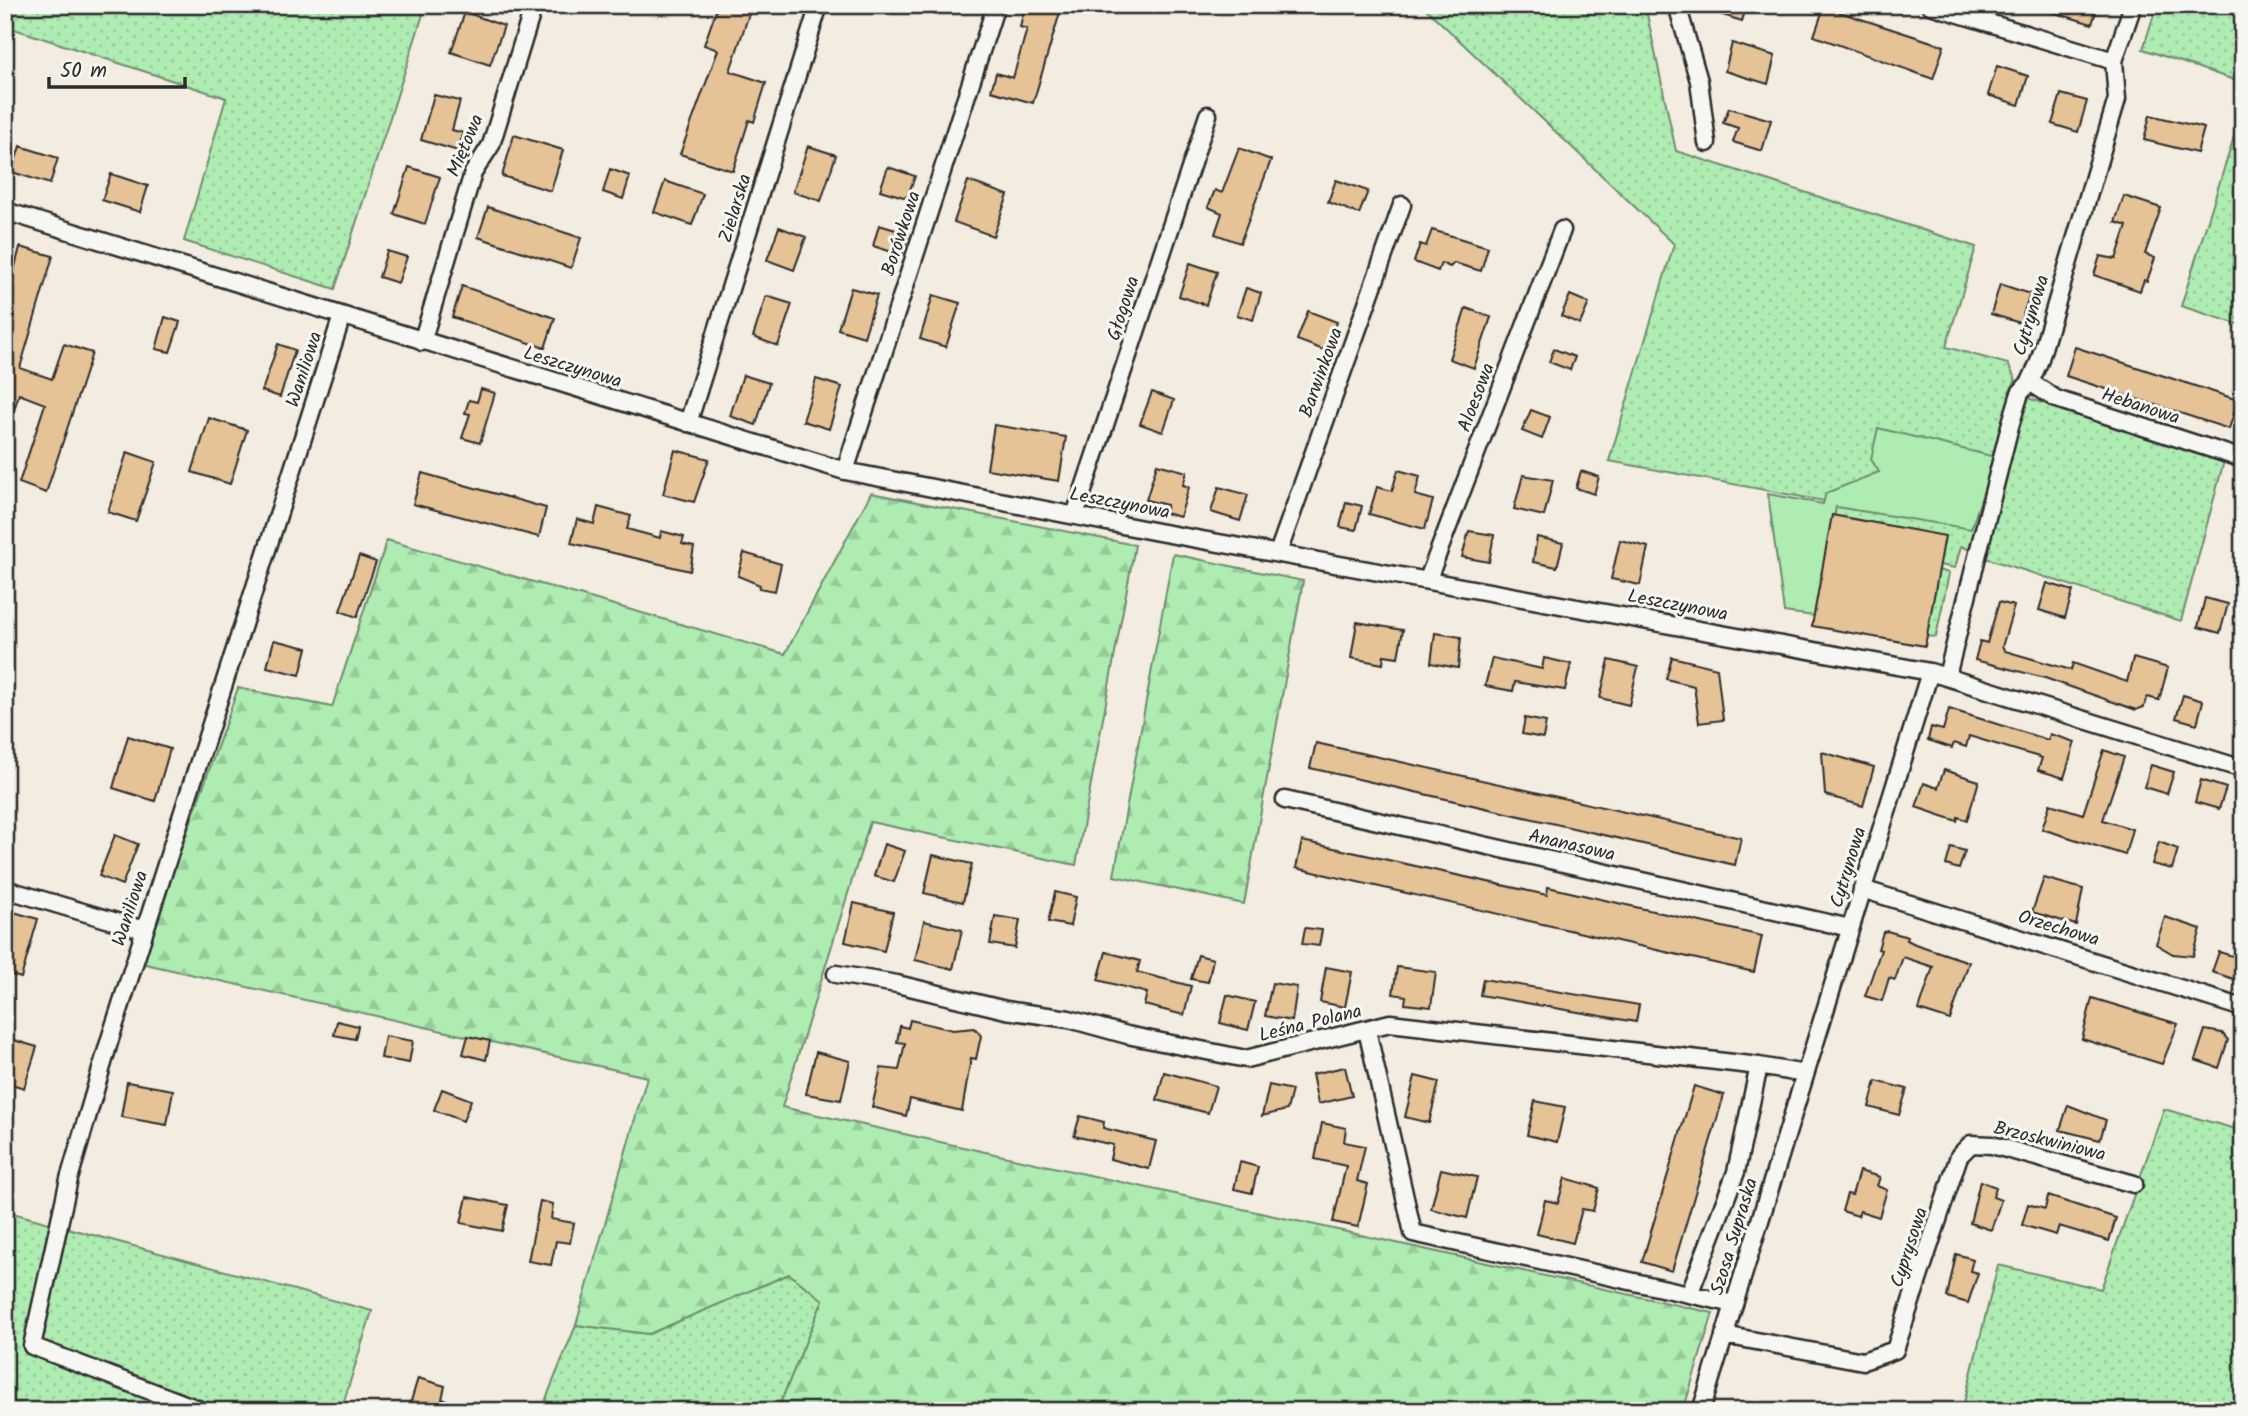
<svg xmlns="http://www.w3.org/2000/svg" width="2248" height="1416" font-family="Kalam,sans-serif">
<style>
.grass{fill:url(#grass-dots);stroke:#6c8c6e;stroke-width:2}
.forest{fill:url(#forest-firs);stroke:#6c8c6e;stroke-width:2}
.green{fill:#aeecb2;stroke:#6c8c6e;stroke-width:2}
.building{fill:#e6c397;stroke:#2b2b2b;stroke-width:2}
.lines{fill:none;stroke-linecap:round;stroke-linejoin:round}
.street-casing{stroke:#2b2b2b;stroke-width:21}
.street{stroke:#f6f6f2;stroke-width:16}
.labels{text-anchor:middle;stroke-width:6;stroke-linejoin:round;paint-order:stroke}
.street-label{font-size:19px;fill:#2b2b2b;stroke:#f6f6f2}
</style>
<defs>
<pattern id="grass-dots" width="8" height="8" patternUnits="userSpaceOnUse" patternTransform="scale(1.75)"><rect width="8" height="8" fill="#aeecb2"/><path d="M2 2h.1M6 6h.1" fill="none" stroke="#96cb99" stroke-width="1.8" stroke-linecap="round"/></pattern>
<pattern id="forest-firs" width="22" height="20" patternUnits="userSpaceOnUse" patternTransform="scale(1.75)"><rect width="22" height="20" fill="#aeecb2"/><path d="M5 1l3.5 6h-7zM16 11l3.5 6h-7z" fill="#96cb99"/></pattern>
</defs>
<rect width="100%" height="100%" fill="#f3ece0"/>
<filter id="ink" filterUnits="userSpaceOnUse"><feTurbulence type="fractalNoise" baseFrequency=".0143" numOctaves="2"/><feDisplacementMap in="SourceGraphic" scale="14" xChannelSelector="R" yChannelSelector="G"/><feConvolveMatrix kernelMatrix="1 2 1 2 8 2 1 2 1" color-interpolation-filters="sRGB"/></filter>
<g filter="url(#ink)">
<path class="grass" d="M5,5H426L335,289L184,241L226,98L5,26Z
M1422,5H1645L1676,151L1976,247L1946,347L2008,364L2016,380L2009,392L2224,461L2181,621L1989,559L1961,546L1955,568L1939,565L1944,536L1834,516L1836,506L1839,507L1824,504V501L1609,461L1674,244Z
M2157,5H2243V83L2143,49Z
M2243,108V326L2181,306Z
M1938,570L1949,573L1936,637L1924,636Z
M2164,1109L2243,1131V1411H1962L1998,1265L2101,1289Z
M5,1211L372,1311L341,1411H5Z
M789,1274L824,1300L777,1411H541L576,1325L649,1334Z"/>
<path class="forest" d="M871,493L1135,545L1076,865L870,822L782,1107L1713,1313L1683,1411H777L823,1300L789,1274L649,1334L576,1325L647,1077L141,963L238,688L332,707L387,540L785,654Z
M1173,554L1303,581L1244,904L1114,876Z"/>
<path class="green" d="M1878,428L1995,457L1971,529L1836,507L1814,616L1784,612L1768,494L1823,504L1826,493L1879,472L1871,459Z"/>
<path class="building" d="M718,5H732L750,11L730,71L766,83L754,122L749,120L733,171L680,154L718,50L704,45Z
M1025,5H1061V9L1033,103L991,91L996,73L1013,78L1027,29L1020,27Z
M1703,5H1747L1742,21L1703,9Z
M2042,5H2098L2092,24L2042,9Z
M1824,7L1944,46L1933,79L1814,36Z
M465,12L504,26L490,65L451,52Z
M1732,43L1775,56L1768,84L1725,71Z
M1997,66L2028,76L2019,105L1988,95Z
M2061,94L2087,101L2078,132L2052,124Z
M434,95L460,101L452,130L463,133L458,151L421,140Z
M1729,108L1771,120L1762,151L1733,142L1738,128L1723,123Z
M2150,115L2204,128L2197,153L2144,140Z
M514,135L563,150L551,191L502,176Z
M20,146L58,158L50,184L12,172Z
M808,146L836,155L821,201L793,192Z
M1239,148L1271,160L1240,243L1215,234L1222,213L1208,207L1215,190L1222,193Z
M409,167L440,177L425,224L394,214Z
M888,167L915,176L907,198L880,190Z
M610,169L630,176L623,199L603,192Z
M111,174L148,186L140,212L102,200Z
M1336,180L1368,191L1359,214L1328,202Z
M665,181L703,194L692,225L654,212Z
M968,181L1008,195L993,236L954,222Z
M2124,196L2161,208L2145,254L2155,258L2147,281L2144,280L2140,291L2094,275L2100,256L2116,259L2127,226L2115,222Z
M488,207L581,238L571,268L478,237Z
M879,225L909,234L902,255L873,246Z
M779,227L806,237L794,270L767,260Z
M1432,230L1488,247L1481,271L1454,263L1450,267L1441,263L1438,271L1414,262L1420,244L1426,246Z
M20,247L53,256L20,368L52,379L64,344L92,353L46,493L19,483L45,404L19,394L8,429H5V306Z
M387,251L407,257L398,283L379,277Z
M1190,263L1217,272L1206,305L1179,296Z
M2000,284L2030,294L2020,323L1991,314Z
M462,286L555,318L545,348L452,317Z
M851,288L877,295L864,337L838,329Z
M1246,288L1261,293L1253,320L1237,315Z
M933,295L960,303L946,347L920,339Z
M1570,295L1589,303L1580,324L1561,316Z
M766,296L792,304L778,346L753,337Z
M1466,308L1491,317L1474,368L1449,359Z
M1308,311L1337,322L1326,351L1297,340Z
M165,317L180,322L170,352L156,349Z
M278,344L295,350L280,397L262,391Z
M2075,347L2238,400L2229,429L2066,376Z
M1554,349L1575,357L1570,370L1549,362Z
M743,375L769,383L756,425L730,416Z
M816,379L842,387L829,429L803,421Z
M481,389L495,393L480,443L462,438L470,414L465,413L469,400L477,402Z
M1152,392L1174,400L1163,432L1140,424Z
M1531,410L1550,417L1542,439L1522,431Z
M209,418L247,430L230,484L192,472Z
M994,425L1066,437L1059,481L987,469Z
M675,450L709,459L694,502L663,494Z
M127,452L156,462L136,521L108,512Z
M1157,464L1187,472L1183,485L1189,487L1180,517L1165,513L1167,505L1146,500Z
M1398,470L1420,476L1415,495L1433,500L1425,529L1369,514L1377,487L1392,491Z
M1581,471L1599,477L1594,494L1576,488Z
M422,473L546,508L539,537L413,504Z
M1523,475L1553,480L1544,516L1514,509Z
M1219,487L1248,495L1240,521L1211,512Z
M1346,502L1362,506L1356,530L1340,527Z
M598,507L631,516L627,529L660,538L661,531L684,537L682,544L694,547L690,571L571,543L577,519L594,524Z
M1832,515L1945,536L1925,646L1812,626Z
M1469,531L1494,535L1489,562L1462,557Z
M1537,537L1563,543L1557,567L1533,562Z
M1620,540L1648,547L1640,585L1611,579Z
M744,553L781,564L775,591L759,588L760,585L738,576Z
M359,556L376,562L357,617L340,611Z
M2047,583L2073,591L2065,618L2039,610Z
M2205,598L2228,604L2220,633L2198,627Z
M1999,602L2014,606L2002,647L2005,651L2071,670L2073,663L2127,682L2133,658L2168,668L2159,700L2147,697L2144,707L2136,710L2045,678L1975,660L1980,641L1987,643Z
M1357,622L1403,630L1398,657L1384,655L1383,664L1351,658Z
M1435,633L1461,637L1458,668L1431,663Z
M274,640L307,648L300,675L267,667Z
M1672,657L1717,668L1723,720L1699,723L1694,686L1666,679Z
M1492,658L1542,669L1544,658L1571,664L1565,690L1515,682L1513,691L1485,686Z
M1609,660L1638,667L1629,705L1600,698Z
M2183,695L2203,701L2197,724L2176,718Z
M1949,709L2048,740L2050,734L2075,742L2064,778L2038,770L2042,758L1969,736L1966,747L1954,743L1952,748L1928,740L1931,727L1943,730Z
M1525,718L1546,722L1543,738L1522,734Z
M128,736L170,749L155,801L113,788Z
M1316,743L1741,838L1735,865L1310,768Z
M2104,750L2124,757L2103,820L2132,829L2125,855L2042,829L2050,804L2083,814Z
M1822,752L1874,767L1863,806L1825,795Z
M2151,765L2174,772L2167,794L2144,787Z
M1944,770L1979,781L1967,820L1958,817L1957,821L1916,807L1924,783L1938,788Z
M2201,780L2226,788L2219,809L2195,802Z
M115,835L138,844L122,885L99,876Z
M1302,841L1547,895L1548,887L1762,936L1754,972L1296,868Z
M2159,842L2178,849L2172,869L2152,864Z
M884,844L905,851L894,882L874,876Z
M1951,847L1965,851L1959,869L1946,865Z
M933,855L972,864L963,902L924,893Z
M2044,878L2083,889L2076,925L2032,912Z
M1055,892L1076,897L1070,926L1048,922Z
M854,903L893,912L884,951L845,942Z
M10,911L38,919L21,978L5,973V928Z
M995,916L1020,920L1015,948L990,944Z
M2165,917L2201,929L2193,956L2173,954L2156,944Z
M924,921L962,930L953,969L915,960Z
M1305,928L1322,930L1319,946L1302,944Z
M1887,931L1908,937L1907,940L1915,944L1969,962L1950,1020L1919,1010L1933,967L1903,957L1895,980L1889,978L1882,1001L1865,996L1881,950L1878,949L1883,932Z
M1106,952L1140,961L1137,972L1191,986L1184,1015L1144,1005L1147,993L1098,980Z
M2219,952L2243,959V982L2212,972Z
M1198,955L1213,959L1208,982L1191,979Z
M1326,967L1352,972L1345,1007L1320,1002Z
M1397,967L1436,972L1431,1007L1405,1004L1406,996L1393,994Z
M1483,979L1639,1005L1636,1022L1480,995Z
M1272,983L1297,987L1292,1021L1265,1016Z
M1227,995L1255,1002L1248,1030L1220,1023Z
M2092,998L2178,1024L2162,1064L2082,1039Z
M910,1020L953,1030L975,1028L981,1036L976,1059L971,1058L962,1111L910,1099L906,1116L872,1107L881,1068L899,1070L905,1043L897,1042L900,1026L908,1028Z
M337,1021L358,1026L355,1039L334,1035Z
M2205,1030L2222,1033L2228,1040L2219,1068L2195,1060Z
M385,1036L413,1041L409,1063L381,1058Z
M468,1036L490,1041L486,1060L463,1054Z
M10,1039L37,1047L24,1088L5,1082V1053Z
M816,1052L850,1061L841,1100L806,1094Z
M1345,1067L1352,1096L1318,1104L1312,1074Z
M1164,1072L1216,1086L1208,1113L1157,1100Z
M1415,1076L1439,1082L1429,1123L1405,1117Z
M1876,1081L1907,1089L1899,1115L1869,1107Z
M127,1082L173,1090L167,1125L121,1117Z
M1269,1085L1292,1090L1287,1110L1262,1116Z
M1694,1086L1724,1095L1672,1271L1642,1262Z
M442,1089L471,1100L463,1121L434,1110Z
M1535,1101L1565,1107L1557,1142L1527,1135Z
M2068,1105L2106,1120L2100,1140L2060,1130Z
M1080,1116L1104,1122L1103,1128L1156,1141L1149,1169L1110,1159L1113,1145L1074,1136Z
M1322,1123L1346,1128L1344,1142L1365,1146L1357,1181L1368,1184L1358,1227L1333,1222L1346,1166L1315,1159Z
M1240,1162L1258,1167L1252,1193L1234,1189Z
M1441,1169L1477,1177L1467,1218L1431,1209Z
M1859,1171L1880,1177L1877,1186L1887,1190L1879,1217L1860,1211L1858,1216L1842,1211L1847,1194L1852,1195Z
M1565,1178L1599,1188L1593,1211L1582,1209L1573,1243L1537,1234L1545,1200L1558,1203Z
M1980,1181L1996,1187L1993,1197L2001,1200L1991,1230L1970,1223Z
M2048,1196L2116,1218L2109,1241L2059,1226L2056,1235L2022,1225L2028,1204L2045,1209Z
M467,1197L508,1205L502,1231L461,1223Z
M540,1201L553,1204L551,1219L574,1223L570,1243L556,1241L551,1265L528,1261Z
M1956,1254L1973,1259L1970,1271L1978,1273L1968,1303L1947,1297Z
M418,1378L445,1386L442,1399L469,1407V1411H408Z"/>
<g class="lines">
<g class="street-casing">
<path id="street" d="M1677,5L1699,81L1707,143
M1930,5L2114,61
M5,211L845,471L1158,532L1930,672L2243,769
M422,342L473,173L491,145L534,5
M2030,382L2056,399L2243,459
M688,423L819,5
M845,471L996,5
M1075,515L1208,115
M1278,553L1402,205
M1428,579L1562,230
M1947,676L2010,426L2020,393L2030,382L2039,362L2117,99L2114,61L2133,5
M1285,800L1850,928
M5,889L144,930
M1862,889L2243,1008
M836,974L897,984L1006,1010L1069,1019L1127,1035L1246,1059L1390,1023L1759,1066
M1367,1030L1413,1233L1734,1304
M1690,1292L1736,1172L1759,1066L1805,1074
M1724,1335L1863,1361L1895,1350L1959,1156L1971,1144L1992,1145L2134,1184
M203,1411L32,1346L69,1179L110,1039L342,316
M1701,1411L1930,672"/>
</g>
<use href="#street" class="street"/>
</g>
</g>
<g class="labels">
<g class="street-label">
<text transform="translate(464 145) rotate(-67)" y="7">Miętowa</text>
<text transform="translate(734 208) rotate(-73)" y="7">Zielarska</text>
<text transform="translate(900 233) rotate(-72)" y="7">Borówkowa</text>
<text transform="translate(1122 308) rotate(-72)" y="7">Głogowa</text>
<text transform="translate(2030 315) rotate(-73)" y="7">Cytrynowa</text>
<text transform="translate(573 366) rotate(17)" y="7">Leszczynowa</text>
<text transform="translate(303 369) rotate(-72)" y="7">Waniliowa</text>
<text transform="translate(1320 372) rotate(-70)" y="7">Barwinkowa</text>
<text transform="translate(1475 397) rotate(-69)" y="7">Aloesowa</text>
<text transform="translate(2141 405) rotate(18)" y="7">Hebanowa</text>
<text transform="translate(1120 502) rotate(11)" y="7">Leszczynowa</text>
<text transform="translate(1678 604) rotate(11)" y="7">Leszczynowa</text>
<text transform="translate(1572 844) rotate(13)" y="7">Ananasowa</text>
<text transform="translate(1847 867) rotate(-73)" y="7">Cytrynowa</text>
<text transform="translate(129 908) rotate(-72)" y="7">Waniliowa</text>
<text transform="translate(2059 927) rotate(17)" y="7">Orzechowa</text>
<text transform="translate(1310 1022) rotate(-14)" y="7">Leśna Polana</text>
<text transform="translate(2050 1140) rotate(14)" y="7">Brzoskwiniowa</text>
<text transform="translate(1733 1236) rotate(-73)" y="7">Szosa Supraska</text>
<text transform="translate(1908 1247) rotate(-72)" y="7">Cyprysowa</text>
</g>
</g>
<rect width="2248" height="1416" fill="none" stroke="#f6f6f2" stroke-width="28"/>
<rect x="14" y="14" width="2220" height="1388" fill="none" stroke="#2b2b2b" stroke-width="2.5" filter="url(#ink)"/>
<path d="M49 77v10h136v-10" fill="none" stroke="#2b2b2b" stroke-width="3.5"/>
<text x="60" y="77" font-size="21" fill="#2b2b2b" stroke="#f6f6f2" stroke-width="5" paint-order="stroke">50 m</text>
</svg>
